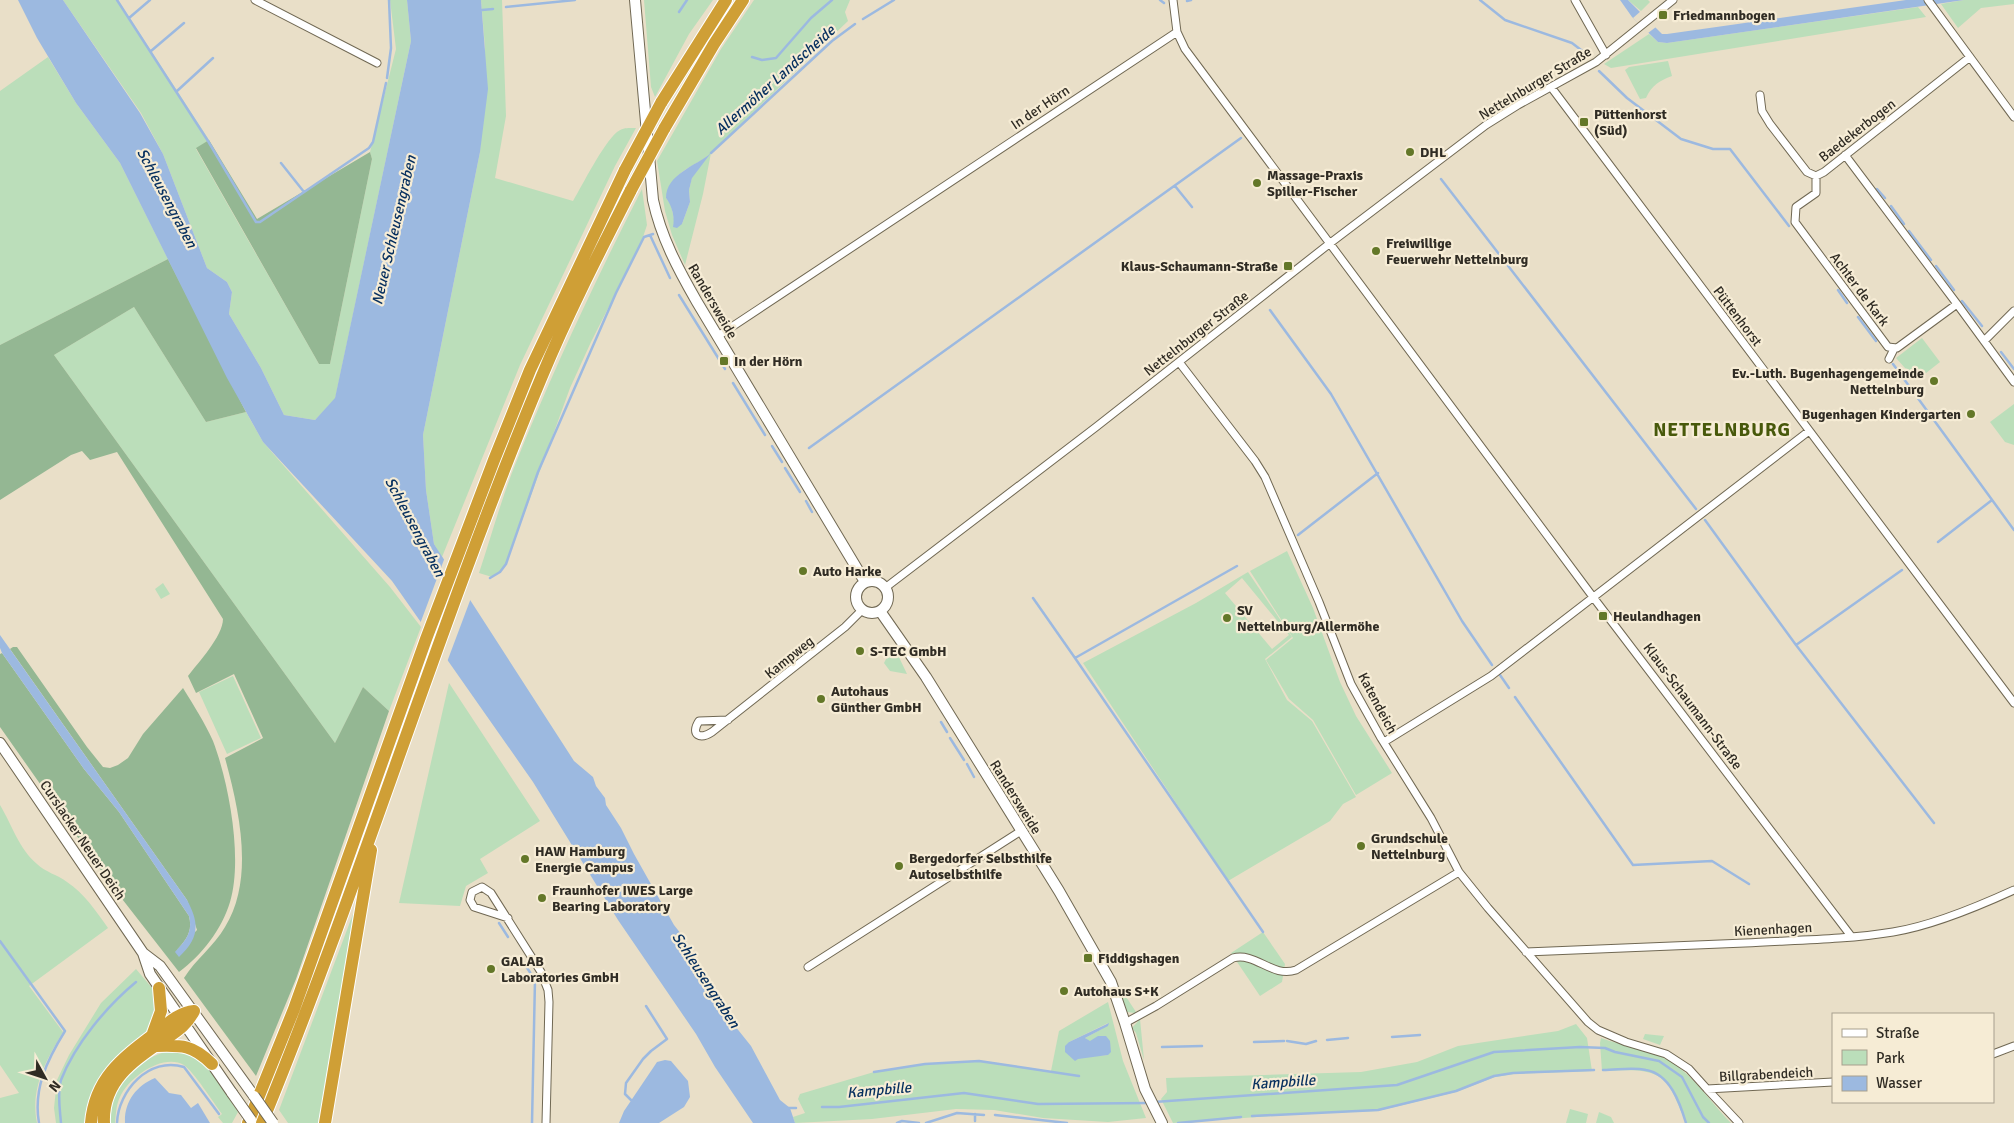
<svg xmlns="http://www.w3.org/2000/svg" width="2014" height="1123" font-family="Signika,sans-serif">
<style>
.green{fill:#bbdeba;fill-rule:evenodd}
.forest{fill:#94b793}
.water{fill:#9cb9e0}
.pier{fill:#e9dfc8}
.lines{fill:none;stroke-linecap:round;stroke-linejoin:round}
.stream{stroke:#9cb9e0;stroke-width:2.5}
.street-casing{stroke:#706853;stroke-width:9}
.secondary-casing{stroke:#706853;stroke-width:12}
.highway-casing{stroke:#fff;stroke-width:14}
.street{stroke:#fff;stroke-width:7}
.secondary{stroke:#fff;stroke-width:10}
.highway{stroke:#cf9f36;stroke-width:12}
.secondary-bridge-casing{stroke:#706853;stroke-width:12;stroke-linecap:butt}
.highway-bridge-casing{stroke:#fff;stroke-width:14;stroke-linecap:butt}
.secondary-bridge{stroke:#fff;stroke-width:10}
.highway-bridge{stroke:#cf9f36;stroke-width:12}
.poi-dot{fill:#637728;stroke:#f6ecd5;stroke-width:2}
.labels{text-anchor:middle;stroke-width:4.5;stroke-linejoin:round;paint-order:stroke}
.poi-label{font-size:14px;font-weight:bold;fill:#302c24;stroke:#f6ecd5;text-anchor:start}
.street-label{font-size:14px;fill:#302c24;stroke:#f6ecd5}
.water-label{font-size:15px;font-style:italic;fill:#062f5e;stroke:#f6ecd5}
.district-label{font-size:19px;font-weight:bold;letter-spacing:1px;fill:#48590b;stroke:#f6ecd5}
</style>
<rect width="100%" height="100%" fill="#e9dfc8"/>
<path class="green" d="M63,0H118L209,140L196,149L319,364H330L372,159L370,152L396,49L390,0H407L411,41L335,399L315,420L284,415L261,368L229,314L232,292L227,282L207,268L163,154L141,113Z
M481,0H502L506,116L495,178L573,201C583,184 603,144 617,132C623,127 629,128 636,128L615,166L520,365L442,557L434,544L426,490L423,435L480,152L485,47Z
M644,0H713L689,34L655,97L651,87Z
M754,0H850L845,12L848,21L711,153L703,194L685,265L672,235L665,211L657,161L721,49ZM709,155L692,177L689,190L690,202L682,224L674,219L671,205L666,198C669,192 671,184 675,179C683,168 698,164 709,155Z
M1628,0H1648L1650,2L1641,11Z
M1964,0H2014V4L1981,8L1958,28L1941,4Z
M1918,7L1926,17L1611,68L1604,64L1649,34L1658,42L1667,43Z
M48,57L76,103L120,163L168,259L0,345V91Z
M1668,61L1672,76C1659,81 1652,85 1646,98L1640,99L1625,70L1629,67Z
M642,189L647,225L641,243L591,342L570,388L506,564L500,572L492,577L479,573C491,537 501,500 515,465C553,370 596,279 642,189Z
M134,307L206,422L246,412L263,442L390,587L421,627L389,711L363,687L335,743L54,355Z
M1922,338L1940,362L1921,377L1905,368L1896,358Z
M2014,404V445L2005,442L1990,422Z
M1287,551L1313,608L1340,682L1356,716L1392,773L1356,795L1313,720L1289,699L1266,660L1293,638L1250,571Z
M1248,572L1292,637L1265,659L1287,700L1312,721L1356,797L1343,804L1330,821L1228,881L1083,663L1196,603ZM1242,578L1289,635L1272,649L1225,593Z
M163,583L170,594L161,599L155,589Z
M897,653L907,674L890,671L884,663L886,659Z
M233,676L261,738L227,754L199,692Z
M449,683L540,821L480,859L488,873L466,886L460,906L399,903Z
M0,805C12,825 19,849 37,864C45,872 58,875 67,882C84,893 96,911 108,928L29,986L63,1032C46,1060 30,1089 37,1123H0V1098L19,1093L0,1065Z
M356,906L337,1024L318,1123H288L279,1110Z
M1263,932L1285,964L1282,982L1260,996L1231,953Z
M136,969L153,989L157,1007L148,1031L116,1057L104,1072L95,1087L86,1123H56L54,1108L57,1080L69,1055L101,1003Z
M1119,986L1136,1012L1135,1013L1127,1012L1119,991Z
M1108,1002L1123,1061L1146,1118L1108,1122L1043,1118L994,1110L956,1109L872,1119L795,1123L793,1117L805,1113L798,1099L800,1094L874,1072L925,1064L979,1061L1051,1071L1059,1031ZM1108,1023L1102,1029L1085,1038L1088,1041H1092L1108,1055L1072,1058L1069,1042Z
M1140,1019L1144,1060L1136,1033L1132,1028Z
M1576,1024L1587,1038L1592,1071L1514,1074L1495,1077L1456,1092L1378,1111L1313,1113L1173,1123L1161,1099L1167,1092L1166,1078L1361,1072L1417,1062L1458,1046L1558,1031Z
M1645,1034L1664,1036L1660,1045L1643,1039Z
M1601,1038C1622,1046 1645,1048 1664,1058C1692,1072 1709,1101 1731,1123H1686C1681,1112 1676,1098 1670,1087C1655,1065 1625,1071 1602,1071L1600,1043Z
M179,1049L206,1063L238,1112L232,1123H223L218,1117L222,1114C214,1103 193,1071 184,1065C163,1053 129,1077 120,1097C116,1105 116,1114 115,1123H110C107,1084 143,1053 179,1049Z
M1570,1109L1588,1114L1586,1123H1566Z
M1599,1112L1611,1117L1614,1123H1596Z"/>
<path class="forest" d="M209,140L257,219L370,152L372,159L330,364H319L196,148Z
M168,259L246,412L206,422L134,307L54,355L335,743L363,687L389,711L296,979L256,1076L184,978C195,960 214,946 225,927C255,878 239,810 225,758L263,738L234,674L196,693L188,676C198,663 223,636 223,619L117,452L90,460L82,451L71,455L0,500V345Z
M13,647H17L87,747L103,767L110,768L118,765L128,758L143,734L183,688C194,706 205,723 213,741C229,783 243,859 230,902C222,929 202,955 179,972L112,886L0,727V654L2,653L84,769L119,812L189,916C193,932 186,940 175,952L197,930L187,900L10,649Z"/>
<path class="water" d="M18,0H63L140,113L163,154L207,268L227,282L232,292L229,314L261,368L284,415L315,420L335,398L411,41L407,0H481L488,89L480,152L423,435L426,490L434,544L574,761L593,777L596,786L605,798L606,805L621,828L634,854L674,925L685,939L701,970L727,1016L751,1046L780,1100L790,1108L795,1123H753L715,1067L696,1034L618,920L533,782L392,581L263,442L227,378L120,163L76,103L37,38Z
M1620,0H1628L1662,34H1667L1906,0H1964L1667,43L1658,42L1632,17Z
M711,153L692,178L689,190L690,202L682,224L677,228L673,227C675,217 672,206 666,198C666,174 696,166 711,153Z
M0,635L187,900C200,924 199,938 179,957L175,952C186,940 193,932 189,916L119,812L84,769L2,653L0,648Z
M1109,1023L1108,1026L1085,1038L1090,1041L1098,1036H1106L1110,1041L1111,1052L1108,1055L1078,1059L1075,1061L1065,1052V1046L1069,1042Z
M665,1060L671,1061L688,1081L690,1097L684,1107L659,1123H619L624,1111L653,1068L657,1062Z
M155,1078L169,1093L181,1095L191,1108L198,1103L210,1123H125C124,1102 136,1086 155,1078Z"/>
<path class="pier" d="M1641,11L1656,27L1648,33L1633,18Z
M445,557L471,598L447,662L420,624Z"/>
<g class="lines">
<path class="stream" d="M117,0L208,141L256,222H260L369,148L373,142L386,83
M1160,0L1164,3
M1480,0L1505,20L1572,43L1585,53
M1187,1L1191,0
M506,7L575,0
M482,10L493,9
M679,12L687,0
M129,18L150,0
M863,19L894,0
M151,51L184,23
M752,57L762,60L776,58L811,18L832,0
M1599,71L1627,98L1681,139L1713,149H1730L1789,226
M387,78L391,48L389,0
M177,91L213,58
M711,153L832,41L855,24
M281,163L304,192
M1441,179L1696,509
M1175,186L1192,207
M1877,189L1885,198
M1891,206L1904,224
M1909,231L1931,260
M650,235L670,278
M1936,266L1954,290
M1838,290L1847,303
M679,295L725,369
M1962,301L1982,326
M1270,310L1331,394L1462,621L1492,665
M1858,317L1876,341
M2001,352L2014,369
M1893,364L2014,530
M733,383L765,435
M772,446L782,462
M809,448L1241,138
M785,468L800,492
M806,501L812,512
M1705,520L1796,645
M1298,535L1378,473
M1938,542L1992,500
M1902,570L1796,645L1934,823
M490,578L500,572L506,564L538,472L616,293L644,237L653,234
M1033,598L1075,658L1237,566
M1075,658L1263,932
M1500,675L1509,688
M1515,697L1633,865L1712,861L1749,884
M941,722L947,732
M950,738L964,760
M967,764L974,777
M499,923L508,937
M0,941L65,1031C47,1060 33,1089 39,1123
M520,957L535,980L532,1123
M1392,1037L1420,1035
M1327,1040L1348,1038
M1287,1041L1306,1044L1316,1041
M1254,1042L1284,1041
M1162,1047L1202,1046
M1603,1070C1618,1070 1632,1067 1646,1070C1670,1074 1680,1103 1686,1123
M874,1072L925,1064L979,1061L1079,1076
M631,1100L625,1094L626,1083L643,1059L651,1051L667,1039L646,1006
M1154,1102L1397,1085L1494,1052L1580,1047L1605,1048L1615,1052L1659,1061L1682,1077L1703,1117L1709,1123
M822,1107H839L964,1093L1038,1104L1149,1103
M788,1108H796
M975,1114V1121
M995,1115L1067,1123
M1252,1116L1378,1110L1456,1091L1494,1076L1513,1073L1594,1070
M61,1123C60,1110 57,1093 61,1080C75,1044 107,1006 136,982
M117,1123C118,1091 149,1056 184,1067L219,1114
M897,1123L902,1121L919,1123
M926,1123L957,1113L984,1115
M1178,1123L1241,1117"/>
<g class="street-casing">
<path id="street" d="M255,0L377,63
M1173,0L1177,32L1185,49L1593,597L1851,936
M1575,0L1606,55
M1928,0L2014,117
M1551,87L2014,703
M1760,95L1762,111L1770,124L1807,172L1816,176L1824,172L1970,57
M1845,155L1957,304
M1816,176V193L1796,207L1795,222L1888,347L1897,348L1957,304L2014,382
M718,336L1177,32
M1984,341L2014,311
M1889,359L1894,349
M1179,362L1255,461L1265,477L1319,602L1351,684L1381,738L1431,818L1459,872L1488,908L1588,1022L1598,1030L1626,1042L1666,1054L1689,1069L1707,1089L1833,1082
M885,588L1096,427L1329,244L1486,125L1518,105L1596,62L1673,0
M728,720L699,721C690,735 700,740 712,732L845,627L862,610
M1384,742L1491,676L1809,431
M508,918L474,907L470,900L472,892L482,887L491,893L541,972L548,990L549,1002L546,1123
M1526,952C1599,949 1672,946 1745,943C1794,940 1844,940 1893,932C1931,926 1979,906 2014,890
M808,967L1021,831
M1125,1023L1156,1006L1233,958C1256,952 1272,978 1296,970L1459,872
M1993,1054L2014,1046
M1707,1089L1739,1123"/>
</g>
<g class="secondary-casing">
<path id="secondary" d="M635,0L653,200C661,237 678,269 697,302L865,582
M856 597a16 16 0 1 1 32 0a16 16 0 1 1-32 0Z
M880,611L926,677L1059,891L1111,982L1125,1023L1145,1089L1162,1123
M0,743L143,953L150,974L232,1093
M143,953L160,966L254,1096"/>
</g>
<g class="highway-casing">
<path id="highway" d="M661,103L726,0
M664,129L714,44L743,0
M153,1033L161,1011L159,988
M156,1046C182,1045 193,1045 212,1064
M91,1123C95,1077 124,1057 157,1032C168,1023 180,1012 194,1011
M104,1123C102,1082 133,1060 164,1040C177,1031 187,1025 194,1011
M248,1123L294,1009L426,639L494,460L530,370L625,170
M262,1123C363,877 439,622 542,376C568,313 600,251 631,190
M325,1123L371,850"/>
</g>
<use href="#street" class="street"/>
<use href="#secondary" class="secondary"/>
<use href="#highway" class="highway"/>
<g class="secondary-bridge-casing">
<path id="secondary-bridge" d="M232,1093L251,1120
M254,1096L273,1123"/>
</g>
<g class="highway-bridge-casing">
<path id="highway-bridge" d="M625,170L661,103
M631,190L664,129"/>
</g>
<use href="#secondary-bridge" class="secondary-bridge"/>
<use href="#highway-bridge" class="highway-bridge"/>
</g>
<g class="poi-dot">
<rect x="1658" y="10" width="10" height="10" rx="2.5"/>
<rect x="1579" y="117" width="10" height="10" rx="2.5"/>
<circle cx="1410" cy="152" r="5"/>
<circle cx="1257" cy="183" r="5"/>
<circle cx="1376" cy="251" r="5"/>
<rect x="1283" y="261" width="10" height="10" rx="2.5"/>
<rect x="719" y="356" width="10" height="10" rx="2.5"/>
<circle cx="1934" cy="381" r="5"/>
<circle cx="1971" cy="414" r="5"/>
<circle cx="803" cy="571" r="5"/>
<rect x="1598" y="611" width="10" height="10" rx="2.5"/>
<circle cx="1227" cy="618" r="5"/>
<circle cx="860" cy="651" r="5"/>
<circle cx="821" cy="699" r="5"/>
<circle cx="1361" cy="846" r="5"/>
<circle cx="525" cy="859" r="5"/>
<circle cx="899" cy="866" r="5"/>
<circle cx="542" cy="898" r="5"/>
<rect x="1083" y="953" width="10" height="10" rx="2.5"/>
<circle cx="491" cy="969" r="5"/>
<circle cx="1064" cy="991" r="5"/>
</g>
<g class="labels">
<g class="poi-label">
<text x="1673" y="20">Friedmannbogen</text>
<text x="1594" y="119">Püttenhorst<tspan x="1594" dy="16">(Süd)</tspan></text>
<text x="1420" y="157">DHL</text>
<text x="1267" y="180">Massage-Praxis<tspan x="1267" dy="16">Spiller-Fischer</tspan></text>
<text x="1386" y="248">Freiwillige<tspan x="1386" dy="16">Feuerwehr Nettelnburg</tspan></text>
<text x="1278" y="271" text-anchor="end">Klaus-Schaumann-Straße</text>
<text x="734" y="366">In der Hörn</text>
<text x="1924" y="378" text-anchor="end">Ev.-Luth. Bugenhagengemeinde<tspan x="1924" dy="16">Nettelnburg</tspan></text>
<text x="1961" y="419" text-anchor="end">Bugenhagen Kindergarten</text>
<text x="813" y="576">Auto Harke</text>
<text x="1237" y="615">SV<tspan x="1237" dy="16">Nettelnburg/Allermöhe</tspan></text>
<text x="1613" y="621">Heulandhagen</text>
<text x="870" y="656">S-TEC GmbH</text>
<text x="831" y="696">Autohaus<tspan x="831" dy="16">Günther GmbH</tspan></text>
<text x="1371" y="843">Grundschule<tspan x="1371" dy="16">Nettelnburg</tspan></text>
<text x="535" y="856">HAW Hamburg<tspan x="535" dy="16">Energie Campus</tspan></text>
<text x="909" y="863">Bergedorfer Selbsthilfe<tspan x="909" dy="16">Autoselbsthilfe</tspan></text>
<text x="552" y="895">Fraunhofer IWES Large<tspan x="552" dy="16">Bearing Laboratory</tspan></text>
<text x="1098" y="963">Fiddigshagen</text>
<text x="501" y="966">GALAB<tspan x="501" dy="16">Laboratories GmbH</tspan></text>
<text x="1074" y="996">Autohaus S+K</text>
</g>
<g class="street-label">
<text transform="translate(1535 83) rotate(-31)" y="5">Nettelnburger Straße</text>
<text transform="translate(1040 107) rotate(-34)" y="5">In der Hörn</text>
<text transform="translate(1857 130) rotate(-38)" y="5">Baedekerbogen</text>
<text transform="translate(1860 289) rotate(53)" y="5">Achter de Kark</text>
<text transform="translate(713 301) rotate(60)" y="5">Randersweide</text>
<text transform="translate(1738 316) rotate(53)" y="5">Püttenhorst</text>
<text transform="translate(1196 333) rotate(-38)" y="5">Nettelnburger Straße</text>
<text transform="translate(789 657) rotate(-39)" y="5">Kampweg</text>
<text transform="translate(1378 703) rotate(62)" y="5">Katendeich</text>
<text transform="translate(1693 706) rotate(53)" y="5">Klaus-Schaumann-Straße</text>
<text transform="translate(1016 797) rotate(58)" y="5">Randersweide</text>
<text transform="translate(83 840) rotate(56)" y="5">Curslacker Neuer Deich</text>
<text transform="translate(1773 929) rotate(-3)" y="5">Kienenhagen</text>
<text transform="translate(1766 1074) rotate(-3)" y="5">Billgrabendeich</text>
</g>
<g class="water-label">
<text transform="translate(775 80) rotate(-42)" y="5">Allermöher Landscheide</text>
<text transform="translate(167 198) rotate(62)" y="5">Schleusengraben</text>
<text transform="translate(394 230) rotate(-77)" y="5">Neuer Schleusengraben</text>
<text transform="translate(415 527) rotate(62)" y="5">Schleusengraben</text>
<text transform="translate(706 980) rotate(57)" y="5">Schleusengraben</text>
<text transform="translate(1283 1082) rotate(-4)" y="5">Kampbille</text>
<text transform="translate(879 1090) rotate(-5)" y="5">Kampbille</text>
</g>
<g class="district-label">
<text x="1722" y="436">NETTELNBURG</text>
</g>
</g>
<rect x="1832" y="1013" width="162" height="90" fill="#f6ecd5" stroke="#a79f8e"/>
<rect x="1842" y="1029" width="25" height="8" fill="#ffffff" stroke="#a79f8e"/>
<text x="1876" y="1038" font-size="15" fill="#302c24">Straße</text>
<rect x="1842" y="1050" width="25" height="15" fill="#bbdeba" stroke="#a79f8e"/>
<text x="1876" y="1063" font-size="15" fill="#302c24">Park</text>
<rect x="1842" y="1076" width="25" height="15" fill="#9cb9e0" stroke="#a79f8e"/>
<text x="1876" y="1088" font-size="15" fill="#302c24">Wasser</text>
<g transform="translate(45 1078) rotate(130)" stroke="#f6ecd5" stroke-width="4" paint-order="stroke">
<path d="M0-4L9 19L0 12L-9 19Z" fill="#302c24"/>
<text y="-8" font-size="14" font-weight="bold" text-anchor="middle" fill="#302c24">N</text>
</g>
</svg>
